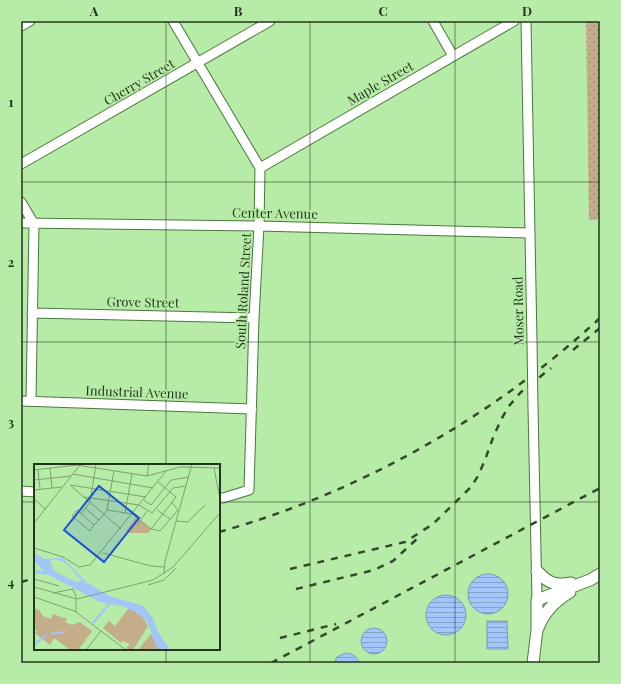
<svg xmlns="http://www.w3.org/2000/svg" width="621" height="684" font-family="'Playfair Display',serif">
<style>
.park{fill:url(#park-dots)}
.water{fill:url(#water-rules);stroke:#7c9ab7}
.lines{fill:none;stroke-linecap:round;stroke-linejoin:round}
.minor-casing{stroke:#49783a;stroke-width:11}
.tertiary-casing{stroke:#49783a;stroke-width:13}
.minor{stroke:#fff;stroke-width:9}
.tertiary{stroke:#fff;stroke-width:11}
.rail{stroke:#334b2c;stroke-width:2.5;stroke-dasharray:7 7;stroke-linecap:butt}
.minor-bridge-casing{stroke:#49783a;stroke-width:11;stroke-linecap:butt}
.minor-bridge{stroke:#fff;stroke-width:9}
.grid{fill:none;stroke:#22361c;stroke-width:1;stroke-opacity:0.55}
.labels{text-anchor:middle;stroke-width:3;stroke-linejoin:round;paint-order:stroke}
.street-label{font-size:13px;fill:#22361c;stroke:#b7eba8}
.inset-river{fill:none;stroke:#a2c5fa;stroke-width:2}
.inset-road{fill:none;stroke:#7ba370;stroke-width:1}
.view{fill:#1d4ed8;fill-opacity:0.15;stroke:#1d4ed8;stroke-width:2}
.inset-edge{fill:none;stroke:#22361c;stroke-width:2}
.neatline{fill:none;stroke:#22361c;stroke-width:1.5}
.grid-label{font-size:13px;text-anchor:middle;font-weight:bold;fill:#22361c}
</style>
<defs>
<pattern id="park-dots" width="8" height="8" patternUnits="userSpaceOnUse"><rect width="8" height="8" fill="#c3ad8b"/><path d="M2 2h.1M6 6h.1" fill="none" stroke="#9e8e71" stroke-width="1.8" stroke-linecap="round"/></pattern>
<pattern id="water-rules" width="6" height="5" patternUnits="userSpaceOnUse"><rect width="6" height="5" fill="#a2c5fa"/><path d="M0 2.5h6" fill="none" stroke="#84a1ca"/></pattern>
</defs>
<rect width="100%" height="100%" fill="#b7eba8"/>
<path class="park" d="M586,21H600V219L589,220Z"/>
<path class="water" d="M468 594a20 20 0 1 1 40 0a20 20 0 1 1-40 0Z
M426 615a20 20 0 1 1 40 0a20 20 0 1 1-40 0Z
M487,621H507L508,649H487Z
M361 641a13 13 0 1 1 26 0a13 13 0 1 1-26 0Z
M345,653C352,653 357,656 359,663H334L337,657Z"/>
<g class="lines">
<g class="minor-casing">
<path id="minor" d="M173,21L260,168L259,226L254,318L249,490L223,498H219
M433,21L453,56
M526,21L532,342
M21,26L30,21
M21,164L270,21
M260,168L514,21
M21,202L34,224L31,401
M21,223L259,226L529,233
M32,313L254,318
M21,401L252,409
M533,407L537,600
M21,491L35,492"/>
</g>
<g class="tertiary-casing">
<path id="tertiary" d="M537,571C548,583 555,586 571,583
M538,628C544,612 555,601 570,592
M533,663L537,630V600L590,580L600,574"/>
</g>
<use href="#minor" class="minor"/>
<use href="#tertiary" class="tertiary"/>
<path class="rail" d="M573,350L600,328
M219,532C359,493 493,417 600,318
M290,569L405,542L433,524L471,487L478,476L485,460L494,435L502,418L509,406L521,392L551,368
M21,582L35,578
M296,589L374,570L393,561L418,538
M280,638L336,624
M271,663L600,488"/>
<g class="minor-bridge-casing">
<path id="minor-bridge" d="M532,342L533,407"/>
</g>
<use href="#minor-bridge" class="minor-bridge"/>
</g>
<path class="grid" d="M166,21V465M310,21V663M455,21V663M21,182H600M21,342H600M21,502H35M219,502H600M166,649V663"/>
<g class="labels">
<g class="street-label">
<text transform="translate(139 82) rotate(-30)" y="5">Cherry Street</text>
<text transform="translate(380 83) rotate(-30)" y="5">Maple Street</text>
<text transform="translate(275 213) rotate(1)" y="5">Center Avenue</text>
<text transform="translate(243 291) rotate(-87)" y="5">South Roland Street</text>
<text transform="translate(143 302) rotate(1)" y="5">Grove Street</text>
<text transform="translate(518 311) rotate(-91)" y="5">Moser Road</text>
<text transform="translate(137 392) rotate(2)" y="5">Industrial Avenue</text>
</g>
</g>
<g transform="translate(34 464)">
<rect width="186" height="186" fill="#b7eba8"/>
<path d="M102,54L117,65L114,69H95L92,67ZM0,144L5,146L9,152L17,155L19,150L33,155L31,158L38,161L46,158L58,167L44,186H36L20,174L16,181L1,169L3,167L0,164ZM95,144L109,153L114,162L99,186H95L92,184L96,180L89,177L87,179L69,164L75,157L81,162ZM117,170L126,186H104Z" fill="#c3ad8b"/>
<path d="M0,89L11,95L29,94L53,119L76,132L109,142L119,154L124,168L136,186L123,184L113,157L104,149L88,142L66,138L15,111L0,109V106L10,107L0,97ZM22,95L32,99L48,117L42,118L20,107L16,97Z" fill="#a2c5fa" fill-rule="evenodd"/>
<path class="inset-river" d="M59,159L76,139M17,170L30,168M0,181L13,170"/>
<path class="inset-road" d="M16,4L18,24M180,4L186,35M4,5L6,25M0,6L43,1L113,12L146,3L186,4M39,10L119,24M113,12L115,0M0,16L37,12M36,21L112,33M37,22L87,65M0,26L28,23M50,33L105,41L118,49L139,24L152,22M0,35L11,45M110,36L117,41L137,16L155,13M51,44L65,56M73,46L98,50L117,65L126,67L144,46L138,39M123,46L136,55M91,49L98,10M47,50L56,38L62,0M142,57L154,58L171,41M0,59L46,1M60,61L43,46L38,52L56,67L60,61L65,56L70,50L73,46L80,7M103,61L113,47M117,65L142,33L124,18M0,84L29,93L45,103L56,101L132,7M69,89L117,102L130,103M130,110L131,97L158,0M0,115L25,122M114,121L130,116L142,104M0,123L43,135L119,116L139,103L186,49M19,129L39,125L42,132V148M0,133L43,148M42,148L92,186M52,186L67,167"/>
<path class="view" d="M65,22L105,54L70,98L30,66Z"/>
<rect width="186" height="186" class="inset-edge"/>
</g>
<rect width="621" height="684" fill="none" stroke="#b7eba8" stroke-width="44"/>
<rect x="22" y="22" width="577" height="640" class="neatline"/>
<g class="grid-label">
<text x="94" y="16">A</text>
<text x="238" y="16">B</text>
<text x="383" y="16">C</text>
<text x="527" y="16">D</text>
<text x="11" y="107">1</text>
<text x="11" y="267">2</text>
<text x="11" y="427">3</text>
<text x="11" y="587">4</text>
</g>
</svg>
